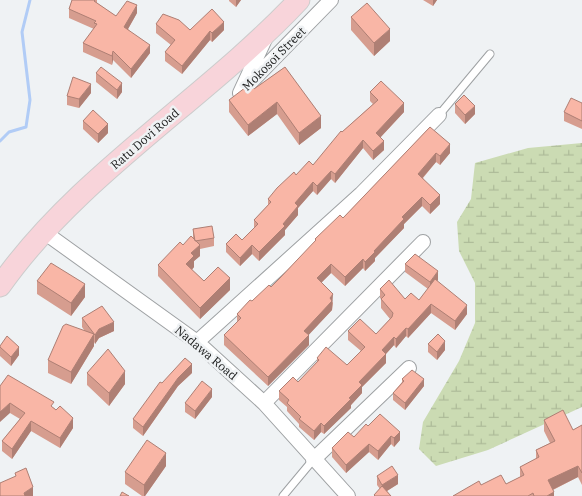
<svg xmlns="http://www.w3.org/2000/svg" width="582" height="496" font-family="'IBM Plex Serif',serif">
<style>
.wetland{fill:url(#wetland-marsh)}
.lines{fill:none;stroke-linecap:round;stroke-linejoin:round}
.stream{stroke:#b1ccf6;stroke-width:3}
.service-casing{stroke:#9ea1a3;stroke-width:9}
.minor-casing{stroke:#9ea1a3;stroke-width:16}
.primary-casing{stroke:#ccc;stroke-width:23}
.service{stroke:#fff;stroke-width:7}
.minor{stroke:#fff;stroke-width:14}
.primary{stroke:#f8d4da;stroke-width:21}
.wall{fill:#d69d8f}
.shaded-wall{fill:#ae7f74}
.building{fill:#f9b6a6;stroke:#ae7f74}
.labels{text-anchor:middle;stroke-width:5;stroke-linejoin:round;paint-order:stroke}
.street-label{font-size:12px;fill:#161717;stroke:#eff2f4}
</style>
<defs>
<pattern id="wetland-marsh" width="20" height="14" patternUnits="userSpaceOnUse" patternTransform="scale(1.25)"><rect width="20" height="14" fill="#cbdbb3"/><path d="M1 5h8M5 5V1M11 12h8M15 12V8" fill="none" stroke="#aebb99"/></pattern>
</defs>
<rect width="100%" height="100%" fill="#eff2f4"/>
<path class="wetland" d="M582,143V407L488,450L436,466L419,449L423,422L459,361L475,323V283L459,251L457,222L471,199L475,163L528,148Z"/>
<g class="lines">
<path class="stream" d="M0,141L9,132L26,127L30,100L22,32L30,0"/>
<g class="service-casing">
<path id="service" d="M439,115L490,54
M283,496L313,460"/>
</g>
<g class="minor-casing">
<path id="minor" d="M265,39L240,93L331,0
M44,232L197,342L264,403L348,496
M197,342L361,194L439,115
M264,403L423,242
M313,460L409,368"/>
</g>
<g class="primary-casing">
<path id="primary" d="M0,286C78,175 206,99 299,0"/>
</g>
<use href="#service" class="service"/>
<use href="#minor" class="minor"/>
<use href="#primary" class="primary"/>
</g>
<path class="wall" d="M72,0H97V3L116,16L137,13L128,29L150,53L131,78L113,60L112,65L83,52V43L94,29L69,18V9Z
M229,0H241L236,7L229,1Z
M423,0H437L433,6Z
M351,17L390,41L374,56L351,30Z
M156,24L190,30H224L212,42L210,40L182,74L165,61V52L171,45L156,33Z
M285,67L321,128L299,145L277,114L248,136L229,112V100L254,89Z
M96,73L122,92L117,99L96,82Z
M370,92L404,112L380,138L384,150L373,160L363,148L335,183L331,179L317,195L313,191L298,208V215L285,230V235L259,261L252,254L240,266L226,252V244L242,240L254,228V220L268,205V199L296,175L313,165L342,132L373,104L370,101Z
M91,93L79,108L67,105V96Z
M582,103V129L564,121V112Z
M455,104L475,114L465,124L455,113Z
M83,121L108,133L98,143L83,129Z
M430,127L450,153L440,165L436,162L423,178L440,204L430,214L422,206L404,224V228L375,258V261L365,271L363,268L345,286L331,273L321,283L333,303L332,310L308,335L309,345L268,386L224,345V335L237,322V314L271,287L280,278L315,242V239L343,218Z
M193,229L214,238V246L200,249V256L194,261V267L192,270L204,281L230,290L200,319L158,276V265L183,245L193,238Z
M405,264L438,280L437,281L467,314L455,330L431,313L408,338L406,336L396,348L394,345L386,354V363L362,387V393L351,405V408L324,434L321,432L314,440L299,427V424L287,411V407L279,400V391L298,382L317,362V358L347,365L361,351L348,340V331L376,334L390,319L381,308V299L380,298V289L405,299L419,300L428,289L405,272Z
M37,281L85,297L71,316L37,294Z
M82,318L114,331L99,338L95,344L94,342V346L71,384L48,373V360L84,330L82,327Z
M428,344L445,350L437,360L428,352Z
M0,346L19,355L11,366L0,356Z
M87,373L125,384L109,406L87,385Z
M192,373L178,386L143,436L133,428V419L162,383Z
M402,379L424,386L405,410L393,400V393L402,382Z
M0,386L54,408L73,428L60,448L31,431L12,459L2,451V441L20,419L10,413Z
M212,397L195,419L185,412V403Z
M380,414L400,440L394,447L391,444L378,460L369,452L346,473L332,457V448L354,437L368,426Z
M544,420L573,430L582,425V485L578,477L553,490L554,496H453L481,485L506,484L520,477V467L536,459V450L550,443L544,431Z
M166,466L145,496H142L125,484V472Z
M377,476L398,484L387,491L391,496H374V495L380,489L377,485Z"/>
<path class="shaded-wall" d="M236,0H241L236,7Z
M433,0H437L433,6Z
M137,5V13L124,36V27Z
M224,22V30L212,42V33Z
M390,29V41L374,56V43Z
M210,31V40L182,74V66Z
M150,45V53L131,78V69Z
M113,51V60L112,65V56Z
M122,83V92L117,99V90Z
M91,84V93L79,108V99Z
M277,102V114L248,136V125Z
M404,103V112L376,142V133Z
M475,106V114L465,124V115Z
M321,116V128L299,145V133Z
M108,124V133L98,143V134Z
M363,140V148L335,183V174Z
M384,141V150L373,160V151Z
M450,144V153L440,165V156Z
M436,153V162L418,183V174Z
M331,171V179L317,195V186Z
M313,182V191L298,208V215L285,230V235L259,261V252L295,203Z
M440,195V204L430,214V205Z
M422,197V206L404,224V228L375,258V261L365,271V262L374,251L402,217Z
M200,245V256L194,261V267L186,276V264L191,253Z
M252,245V254L240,266V258Z
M363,259V268L345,286V277Z
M331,264V273L317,287V278Z
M438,271V280L430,290V282Z
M230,278V290L200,319V308Z
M85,284V297L71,316V303Z
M333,294L332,310L304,340V331Z
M431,304V313L408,338V329Z
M467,305V314L455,330V321Z
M114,322V331L99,338L95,344V335L99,329Z
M406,328V336L396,348V339Z
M94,334V346L71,384V372Z
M309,335V345L268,386V377Z
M394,337V345L384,356L386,354V363L362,387V393L351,405V408L324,434V426L349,398L359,382L382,350Z
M445,341V350L437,360V352Z
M19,347V355L11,366V357Z
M192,364V373L178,386L143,436V427L178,378Z
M125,371V384L109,406V393Z
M424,379V386L405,410V403Z
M212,389V397L195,419V411Z
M10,403V413L0,422V412Z
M73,418V428L60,448V438Z
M31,421V431L12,459V449Z
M321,423V432L314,440V431Z
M400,432V440L394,447V438Z
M391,436V444L378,460V451Z
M369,444V452L346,473V465Z
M166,453V466L145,496H144V485Z
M578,466V477L548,492V480Z
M398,475V484L382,494V485Z
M33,487V496H24V493Z
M554,492V496H547Z"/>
<path class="building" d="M72,0H95L94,1L116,16L127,1L137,5L124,27L150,45L131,69L113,51L112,56L83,43L97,24L94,23L96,21L69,9Z
M367,3L390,29L374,43L351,17Z
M212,9L224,22L212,33L210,31L182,66L165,52L175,40L156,24L163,14L179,20L190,30Z
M101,67L122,83L117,90L96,73Z
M285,67L321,116L299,133L277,102L248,125L229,100L250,84L254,89Z
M73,77L91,84L79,99L67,96Z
M381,81L404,103L376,133L384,141L373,151L363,140L335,174L331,171L317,186L313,182L295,203L298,206L283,224L285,226L259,252L252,245L240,258L226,244L236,234L242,240L258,224L254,220L271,202L268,199L277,188L294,172L296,175L309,161L313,165L341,131L342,132L378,100L370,92Z
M464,95L475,106L465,115L455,104Z
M571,98L582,103V121L564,112Z
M93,110L108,124L98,134L83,121Z
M430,127L450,144L440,156L436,153L418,174L440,195L430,205L422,197L402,217L404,219L374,251L375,252L365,262L363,259L345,277L331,264L317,278L333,294L330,298L332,301L304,331L309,335L268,377L224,335L241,318L237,314L250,300L252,301L269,285L271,287L280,278L316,240L315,239L340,215L343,218Z
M212,226L214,238L195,241L193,229Z
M191,236L200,245L191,253L194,256L186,264L204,281L218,267L230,278L200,308L158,265L180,242L183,245Z
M415,254L438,271L430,282L405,264Z
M51,263L85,284L71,303L37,281Z
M435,279L467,305L455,321L431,304L408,329L406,328L396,339L394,337L382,350L386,354L359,382L362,385L349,398L351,399L324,426L321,423L314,431L299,419L301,417L287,403L289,400L279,391L293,377L298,382L319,360L317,358L326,347L347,365L365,347L348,331L360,319L376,334L392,317L393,313L381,299L385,295L380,289L389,280L405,299L411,293L419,300Z
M102,306L114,322L99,329L95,335L82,318Z
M66,324L94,334L71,372L48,360L63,326Z
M438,334L445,341L437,352L428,344Z
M7,336L19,347L11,357L0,347V346Z
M108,349L125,371L109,393L87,373Z
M185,358L192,364L178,378L143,427L133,419L160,382L162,383Z
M412,370L424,379L405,403L393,393L404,381L402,379Z
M8,375L54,402L51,406L56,410L60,406L73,418L60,438L31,421L12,449L2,441L25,413L10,403L0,412V386Z
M202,381L212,389L195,411L185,403Z
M563,410L573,430L582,425V473L578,466L548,480L554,492L547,496H534L533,493L528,496H453L479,481L481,485L501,475L506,484L524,475L520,467L539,457L536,450L555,441L544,420Z
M380,414L400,432L394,438L391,436L378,451L369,444L346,465L332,448L348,432L354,437L366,424L368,426Z
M147,440L166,453L144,485L125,472Z
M392,466L398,475L382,485L377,476Z
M26,468L33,487L24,493L25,496H0V483L16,476L15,473Z
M382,486L391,496H375L374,495Z
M122,492L129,496H120Z"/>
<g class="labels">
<g class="street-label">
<text transform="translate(274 59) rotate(-45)" y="4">Mokosoi Street</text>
<text transform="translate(145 139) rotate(-41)" y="4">Ratu Dovi Road</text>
<text transform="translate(206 353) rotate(40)" y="4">Nadawa Road</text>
</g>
</g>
</svg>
